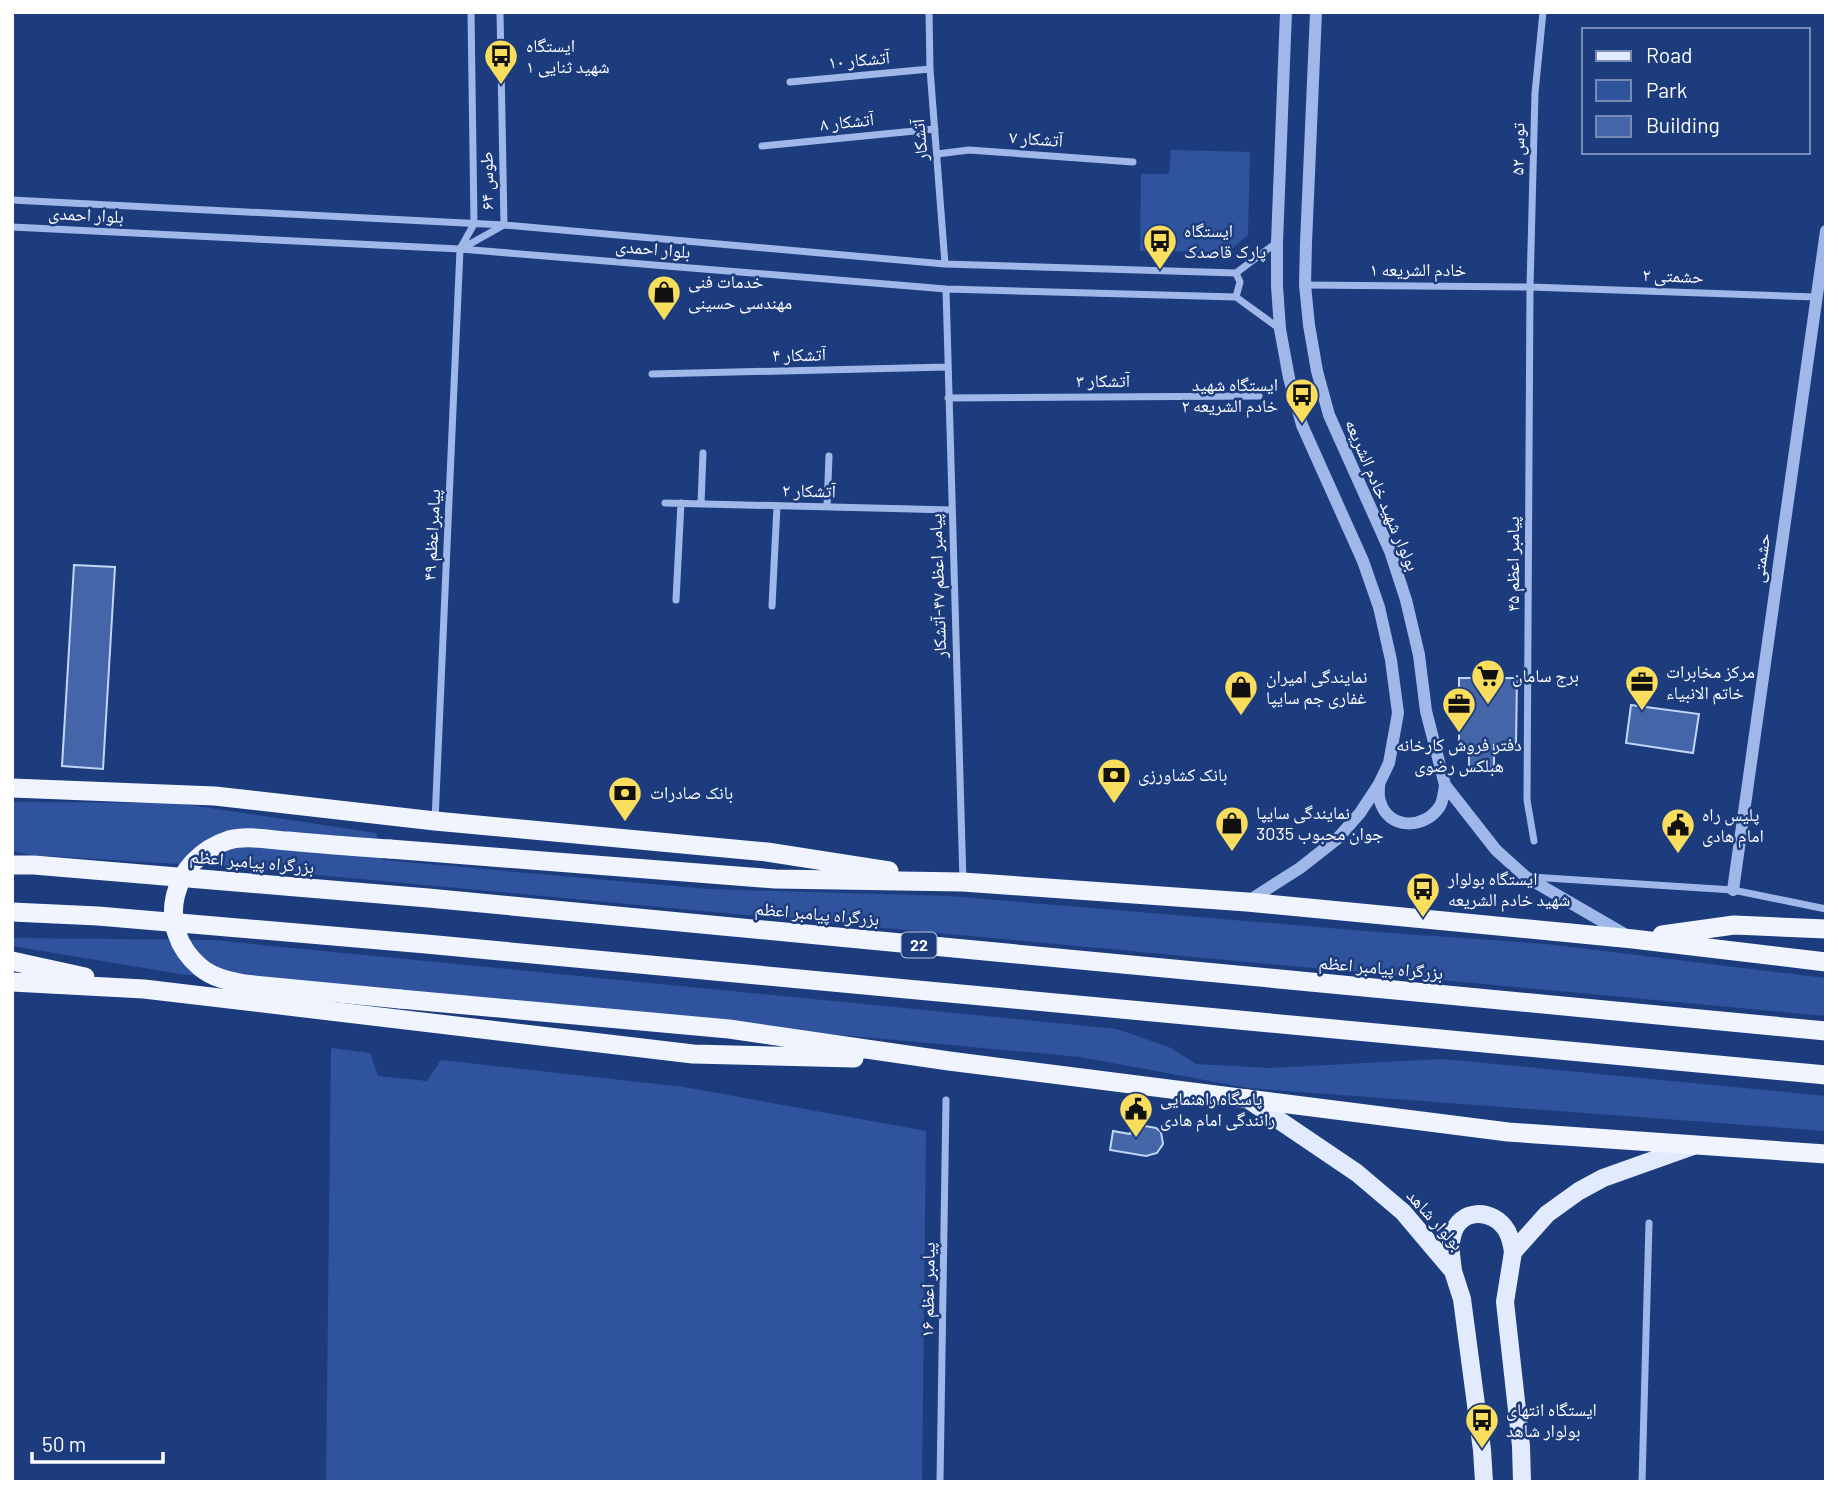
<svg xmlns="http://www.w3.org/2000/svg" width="1838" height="1494" font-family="Barlow,'Noto Naskh Arabic',sans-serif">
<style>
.green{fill:#2f549d}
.building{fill:#4466a8;stroke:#c3d5f7;stroke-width:2}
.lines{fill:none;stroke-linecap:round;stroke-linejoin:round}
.minor{stroke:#9fb8e9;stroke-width:7}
.tertiary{stroke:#9fb8e9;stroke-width:12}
.primary{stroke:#e2eafe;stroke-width:18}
.trunk{stroke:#f0f4fe;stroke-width:19}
.trunk-bridge{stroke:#f0f4fe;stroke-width:19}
.labels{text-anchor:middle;stroke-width:5;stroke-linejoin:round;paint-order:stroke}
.shield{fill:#1c3c7e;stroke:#bbc4d8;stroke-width:2}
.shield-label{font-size:16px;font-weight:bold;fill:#fff}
.poi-label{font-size:18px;fill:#fff;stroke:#1c3c7e;text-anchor:start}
.street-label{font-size:18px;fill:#fff;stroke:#1c3c7e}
</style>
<rect width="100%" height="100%" fill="#1c3c7e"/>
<path class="green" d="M1171,150L1250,152L1248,235L1228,252L1140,251L1141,174H1169Z
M12,802L177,803L376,833L383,860L708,889L949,896L1377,932L1546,944L1826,978V1016L243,868L31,855L12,851Z
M12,938L212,940L1117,1029L1171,1048L1196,1064L1270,1068L1443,1059L1826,1096V1131L1248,1088L1080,1057L180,974L12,946Z
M331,1048L370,1053L378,1076L427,1081L441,1060L684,1087L926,1131L922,1482H326Z"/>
<path class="building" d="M74,565L115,567L103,769L62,766Z
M1459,678H1517L1516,745H1494V767H1469V745H1459Z
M1631,705L1699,714L1693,753L1626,743Z
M1145,1126L1156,1128L1161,1132L1163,1144L1157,1153L1146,1156L1110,1150L1113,1131L1130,1134L1131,1131L1137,1132Z"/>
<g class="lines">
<path class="minor" d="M500,12L504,225
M929,12L930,69L945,264
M790,82L930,69
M762,146L935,129
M937,154L969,150L1133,162
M12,200L504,225L945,264L1236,273L1276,243
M12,227L460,249L946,289L1236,297L1280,329
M461,249L502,226
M1236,273L1240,282L1236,297
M1305,285L1530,287L1816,297
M946,289L963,882
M652,374L947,367
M948,398L1259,396
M665,503L952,510
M701,504L703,453
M827,507L829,456
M676,600L681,503
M772,606L777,506
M435,821L460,249L474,224L471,12
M1534,841L1527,800L1530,287L1535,93L1543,12
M1531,877L1733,890L1826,909
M940,1482L946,1100
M1642,1482L1649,1223"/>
<path class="tertiary" d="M1316,12L1306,243L1305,285L1309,325L1317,371L1329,415L1390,551L1406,600L1419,655L1426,711L1445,785L1496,850L1526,877L1626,935
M1379,785C1379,790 1378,797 1380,801C1388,830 1425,830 1440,806C1443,801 1444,792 1445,785
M1733,890L1826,231
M1247,902L1300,868L1337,839L1360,813L1379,784L1389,763L1398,713L1391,660L1379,607L1363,561L1302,425L1289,378L1280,329L1277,286V242L1286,12"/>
<path class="primary" d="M1246,1098L1357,1173L1403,1212L1453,1271L1462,1299L1482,1450L1484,1482
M1453,1271C1452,1261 1449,1247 1452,1237C1458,1208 1493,1207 1507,1231C1510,1237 1512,1245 1513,1252
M1522,1482L1521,1446L1505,1302L1513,1252L1547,1214L1579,1191L1603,1178L1693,1146"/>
<path class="trunk" d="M12,788L215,796L435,821L767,852L889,871
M390,849L775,879L963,882L1247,902L1633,939L1826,962
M12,865H34L428,898L1826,1031
M12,912L98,916L426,944L1826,1075
M1662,935L1734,925L1826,929
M12,961L85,977
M12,982L144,989L693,1054L854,1058
M400,999L729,1029L949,1061L1508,1132L1826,1154"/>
<path class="trunk-bridge" d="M390,849C356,847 322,844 288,841C270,840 247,835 229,840C172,858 153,927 200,967C213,978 229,981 244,984L400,999"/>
</g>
<defs>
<g id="bus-pin" transform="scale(1.75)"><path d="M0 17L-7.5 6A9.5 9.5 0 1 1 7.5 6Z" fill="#f9dd5d" stroke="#1c3c7e"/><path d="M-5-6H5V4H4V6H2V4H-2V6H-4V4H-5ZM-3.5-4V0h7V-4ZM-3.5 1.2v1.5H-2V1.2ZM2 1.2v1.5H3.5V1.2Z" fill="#111"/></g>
<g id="shop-pin" transform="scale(1.75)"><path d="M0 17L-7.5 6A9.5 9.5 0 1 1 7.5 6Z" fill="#f9dd5d" stroke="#1c3c7e"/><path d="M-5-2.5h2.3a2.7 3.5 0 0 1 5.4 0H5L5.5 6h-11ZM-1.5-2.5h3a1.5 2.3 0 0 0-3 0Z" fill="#111"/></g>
<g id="supermarket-pin" transform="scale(1.75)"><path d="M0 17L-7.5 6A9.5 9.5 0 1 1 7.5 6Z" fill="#f9dd5d" stroke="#1c3c7e"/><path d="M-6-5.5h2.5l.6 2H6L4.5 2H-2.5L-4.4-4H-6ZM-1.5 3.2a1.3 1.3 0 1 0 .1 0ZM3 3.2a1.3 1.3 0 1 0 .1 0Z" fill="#111"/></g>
<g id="office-pin" transform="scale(1.75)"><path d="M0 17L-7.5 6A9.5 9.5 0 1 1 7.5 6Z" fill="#f9dd5d" stroke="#1c3c7e"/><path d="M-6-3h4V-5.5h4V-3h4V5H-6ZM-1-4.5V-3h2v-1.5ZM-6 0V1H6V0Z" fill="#111"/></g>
<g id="bank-pin" transform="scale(1.75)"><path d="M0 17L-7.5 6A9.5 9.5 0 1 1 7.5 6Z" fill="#f9dd5d" stroke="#1c3c7e"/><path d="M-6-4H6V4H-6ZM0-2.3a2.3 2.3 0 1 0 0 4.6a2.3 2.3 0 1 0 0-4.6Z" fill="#111"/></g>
<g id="civic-pin" transform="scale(1.75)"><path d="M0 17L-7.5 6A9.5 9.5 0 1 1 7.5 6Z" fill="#f9dd5d" stroke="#1c3c7e"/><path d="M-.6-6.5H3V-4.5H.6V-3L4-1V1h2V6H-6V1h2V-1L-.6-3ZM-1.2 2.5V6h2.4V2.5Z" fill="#111"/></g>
</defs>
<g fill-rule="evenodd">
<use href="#bus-pin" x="501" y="56"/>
<use href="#bus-pin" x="1160" y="241"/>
<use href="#shop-pin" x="664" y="292"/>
<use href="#bus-pin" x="1302" y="395"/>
<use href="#supermarket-pin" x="1488" y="676"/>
<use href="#office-pin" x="1642" y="682"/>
<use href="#shop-pin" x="1241" y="687"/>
<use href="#office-pin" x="1459" y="704"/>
<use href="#bank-pin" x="1114" y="775"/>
<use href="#bank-pin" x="625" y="793"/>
<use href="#shop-pin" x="1232" y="823"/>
<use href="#civic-pin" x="1678" y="825"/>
<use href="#bus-pin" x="1423" y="889"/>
<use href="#civic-pin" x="1136" y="1109"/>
<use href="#bus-pin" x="1482" y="1420"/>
</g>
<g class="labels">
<rect class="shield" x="901.5" y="932.5" width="35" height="25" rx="5"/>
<g class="shield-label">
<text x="919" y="951">22</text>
</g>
<g class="poi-label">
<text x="526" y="52">ایستگاه<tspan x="526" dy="21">شهید ثنایی ۱</tspan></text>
<text x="1184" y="237">ایستگاه<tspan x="1184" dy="21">پارک قاصدک</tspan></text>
<text x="688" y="288">خدمات فنی<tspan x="688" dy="21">مهندسی حسینی</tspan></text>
<text x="1278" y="391" text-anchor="end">ایستگاه شهید<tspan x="1278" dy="21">خادم الشریعه ۲</tspan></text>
<text x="1666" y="678">مرکز مخابرات<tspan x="1666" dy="21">خاتم الانبیاء</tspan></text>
<text x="1512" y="682">برج سامان</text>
<text x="1266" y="683">نمایندگی امیران<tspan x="1266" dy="21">غفاری جم سایپا</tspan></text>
<text x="1459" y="751" text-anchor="middle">دفتر فروش کارخانه<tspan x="1459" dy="21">هبلکس رضوی</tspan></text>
<text x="1138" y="781">بانک کشاورزی</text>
<text x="650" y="799">بانک صادرات</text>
<text x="1256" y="819">نمایندگی سایپا<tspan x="1256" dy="21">جوان محبوب 3035</tspan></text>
<text x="1702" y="821">پلیس راه<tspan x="1702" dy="21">امام هادی</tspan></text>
<text x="1448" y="885">ایستگاه بولوار<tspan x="1448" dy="21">شهید خادم الشریعه</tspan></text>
<text x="1160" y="1105">پاسگاه راهنمایی<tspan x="1160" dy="21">رانندگی امام هادی</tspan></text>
<text x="1506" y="1416">ایستگاه انتهای<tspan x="1506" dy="21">بولوار شاهد</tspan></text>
</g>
<g class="street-label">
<text transform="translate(859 60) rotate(-5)" y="6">آتشکار ۱۰</text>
<text transform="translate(847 122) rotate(-6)" y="6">آتشکار ۸</text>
<text transform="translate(1036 139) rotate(4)" y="6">آتشکار ۷</text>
<text transform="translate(920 140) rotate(-95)" y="6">آتشکار</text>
<text transform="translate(1518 149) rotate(-89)" y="6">توس ۵۲</text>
<text transform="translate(487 181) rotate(-91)" y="6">طوس ۶۴</text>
<text transform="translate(86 215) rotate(3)" y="6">بلوار احمدی</text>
<text transform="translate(653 249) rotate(5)" y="6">بلوار احمدی</text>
<text x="1418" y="276">خادم الشریعه ۱</text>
<text transform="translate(1673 276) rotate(2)" y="6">حشمتی ۲</text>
<text transform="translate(799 355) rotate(-1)" y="6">آتشکار ۴</text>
<text x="1103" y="387">آتشکار ۳</text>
<text transform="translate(809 491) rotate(1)" y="6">آتشکار ۲</text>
<text transform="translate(1382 495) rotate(67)" y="6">بولوار شهید خادم الشریعه</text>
<text transform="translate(432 535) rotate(-87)" y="6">پیامبراعظم ۴۹</text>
<text transform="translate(1761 558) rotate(-82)" y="6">حشمتی</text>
<text transform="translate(1513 564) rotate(-90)" y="6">پیامبر اعظم ۴۵</text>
<text transform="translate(938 586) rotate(-92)" y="6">پیامبر اعظم ۴۷-آتشکار</text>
<text transform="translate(252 862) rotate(5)" y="6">بزرگراه پیامبر اعظم</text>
<text transform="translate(817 914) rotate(5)" y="6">بزرگراه پیامبر اعظم</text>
<text transform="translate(1381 968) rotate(5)" y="6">بزرگراه پیامبر اعظم</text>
<text transform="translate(1435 1220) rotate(48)" y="6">بولوار شاهد</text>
<text transform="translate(928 1290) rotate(-89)" y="6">پیامبر اعظم ۱۶</text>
</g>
</g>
<rect width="1838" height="1494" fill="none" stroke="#ffffff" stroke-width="28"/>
<rect x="1582" y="28" width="228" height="126" fill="#1c3c7e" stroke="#778ab2" stroke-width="2"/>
<rect x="1596" y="51" width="35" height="10" fill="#e2eafe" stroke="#778ab2" stroke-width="2"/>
<text x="1646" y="63" font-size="21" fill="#ffffff">Road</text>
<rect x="1596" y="80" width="35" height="21" fill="#2f549d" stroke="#778ab2" stroke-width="2"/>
<text x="1646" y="98" font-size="21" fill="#ffffff">Park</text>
<rect x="1596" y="116" width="35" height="21" fill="#4466a8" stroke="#778ab2" stroke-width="2"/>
<text x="1646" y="133" font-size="21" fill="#ffffff">Building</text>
<path d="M32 1452v10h131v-10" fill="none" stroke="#ffffff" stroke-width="3.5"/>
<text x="42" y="1452" font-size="21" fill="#ffffff" stroke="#1c3c7e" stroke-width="5" paint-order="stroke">50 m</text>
</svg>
